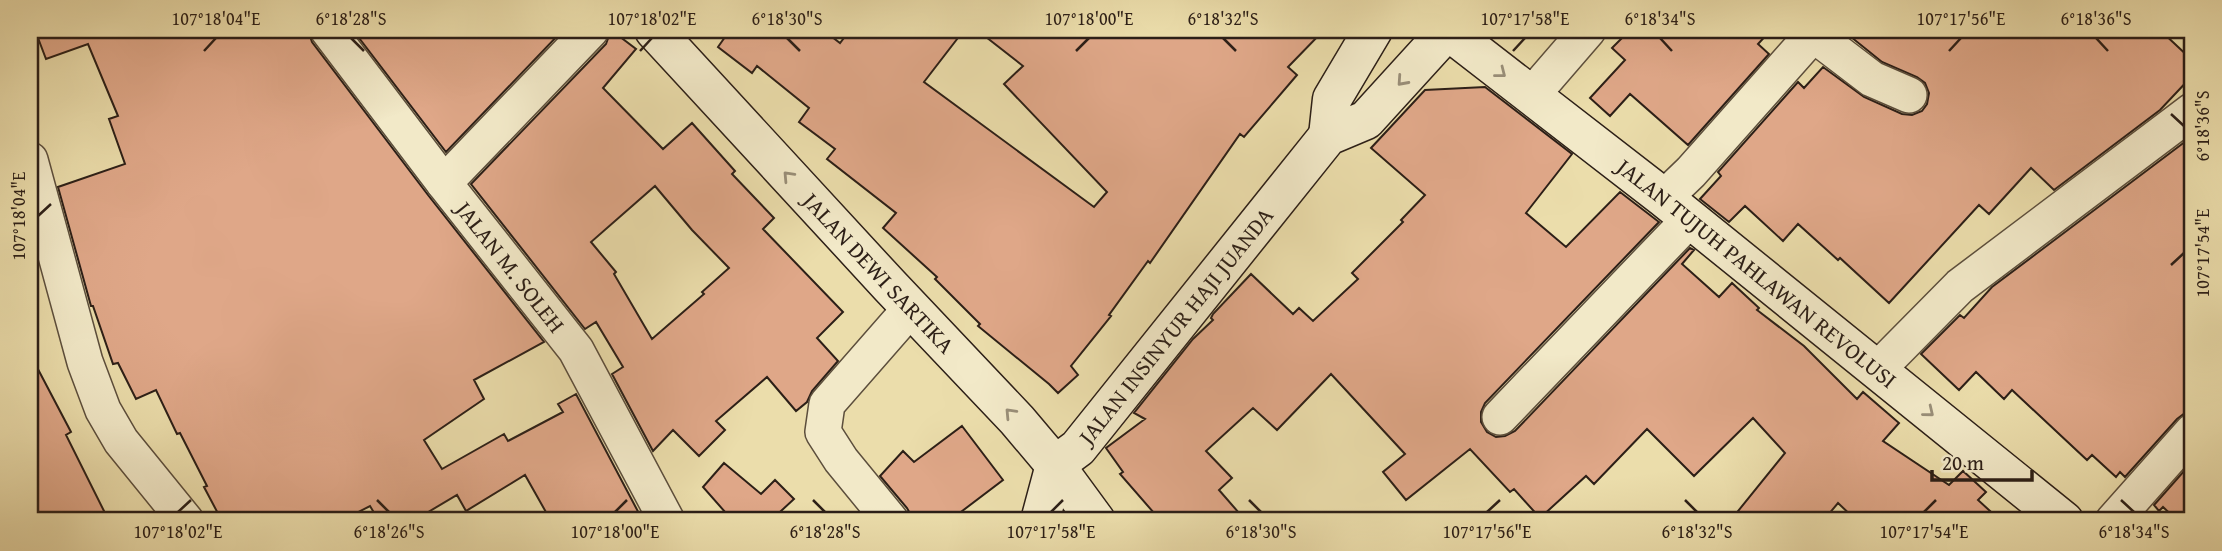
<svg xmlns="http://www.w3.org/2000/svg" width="2222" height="551" font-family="'Gentium Book Plus',serif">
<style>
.building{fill:#dfa788;stroke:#2c1f17;stroke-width:2;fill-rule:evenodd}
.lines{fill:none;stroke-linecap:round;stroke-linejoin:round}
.street-casing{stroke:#5c4e3c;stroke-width:38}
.secondary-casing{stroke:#2c1f17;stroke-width:41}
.street{stroke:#f2e9c8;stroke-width:35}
.secondary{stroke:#f2e9c8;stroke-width:38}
.oneway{stroke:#998e78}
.ticks{fill:none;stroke:#2c1f17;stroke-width:2.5}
.labels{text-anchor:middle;stroke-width:5;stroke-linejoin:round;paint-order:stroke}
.street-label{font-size:23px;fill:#2c1f17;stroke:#f2e9c8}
.neatline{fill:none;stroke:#2c1f17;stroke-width:2.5}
.ticks-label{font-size:18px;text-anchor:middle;fill:#2c1f17}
</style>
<rect width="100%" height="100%" fill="#ebddab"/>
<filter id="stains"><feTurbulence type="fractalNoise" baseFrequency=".00286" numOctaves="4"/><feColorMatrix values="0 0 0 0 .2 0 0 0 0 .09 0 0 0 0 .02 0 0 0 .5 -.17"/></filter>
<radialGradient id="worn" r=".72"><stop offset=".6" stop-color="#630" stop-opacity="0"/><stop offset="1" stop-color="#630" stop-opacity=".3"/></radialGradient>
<path class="building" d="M35,30H308L312,42L428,195L544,342L474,380L484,399L424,440L442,469L504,434L508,441L563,412L558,404L576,394L643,521H551L525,475L466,511L457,495L413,521H379L370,506L341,521H222L204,487L207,486L180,433L177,434L156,390L136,399L118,363L113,364L93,306H91L58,187L125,164L109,119L118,116L88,44L46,59Z
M353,30H563L446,152Z
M611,30L636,49L603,88L663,149L692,123L735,171L732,174L774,218L763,229L843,312L817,338L838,361L812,391L807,402L796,411L767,377L716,421L725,430L699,456L673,430L653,451L612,374L623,367L596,322L585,329L471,184L606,44ZM655,186L692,230L729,268L702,292L704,294L652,339L614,274L616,272L591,242Z
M730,30H823L840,43L850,30H964L924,82L1094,207L1107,192L1004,84L1023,66L977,30H1324L1288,67L1297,75L1244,137L1240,134L1150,263L1148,261L1109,315L1111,316L1071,366L1078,375L1058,393L1049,384L978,326L980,324L935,279L937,277L883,228L896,213L827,159L835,149L799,122L809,108L757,66L752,73L718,47Z
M1630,30H1771L1758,44L1769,54L1688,145L1630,94L1610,116L1590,98L1625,60L1612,48Z
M1858,30H2160L2192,60V76L2160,110L2054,190L2031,168L1989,214L1979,205L1889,303L1840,258L1838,260L1798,224L1783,241L1745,206L1729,222L1700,199L1721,176L1718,172L1798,82L1804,88L1823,67L1864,97L1902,114L1912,115L1922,111L1927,104L1929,93L1925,83L1917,77L1882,62L1851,37Z
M1485,87L1572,154L1526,213L1566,247L1620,192L1659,222L1485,403L1481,412V422L1487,432L1496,437L1505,436L1515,431L1690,248L1694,250L1682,264L1719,297L1732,283L1759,308L1757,310L1804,346L1857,399L1863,392L1899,423L1883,441L1949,485L1963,471L1986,492L1978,500L2001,521H1857L1838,503L1823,521H1730L1785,453L1753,418L1694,476L1647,429L1594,484L1586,476L1540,518L1514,489L1510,492L1470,449L1406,500L1383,472L1405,454L1331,374L1277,430L1253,408L1206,451L1232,478L1219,490L1246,521H1161L1120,474L1123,472L1106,448L1145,419L1134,413L1193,339L1213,320L1211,318L1213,314L1251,274L1293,314L1299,308L1313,321L1358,279L1352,273L1403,222L1401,220L1425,195L1371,148L1425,90Z
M2190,138L2192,140V412L2185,413L2177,419L2125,477L2120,472L2116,477L2092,455L2087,460L2012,390L2004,399L1976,372L1959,390L1921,354L1960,315L1964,318L1992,287Z
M30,354L71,432L66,435L109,521H30Z
M962,426L1003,480L949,521H914L907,508L880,476L903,451L914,462Z
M2192,462V521H2178L2163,507L2159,511L2154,505Z
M724,463L761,494L775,480L794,499L781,511L793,521H733L703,487Z"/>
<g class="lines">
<g class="street-casing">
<g id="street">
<path id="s1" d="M328,30L444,183L576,350L667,521"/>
<path d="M1813,34L1872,79L1909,95"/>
<path d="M1531,96L1588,30"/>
<path d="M30,160L85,362L103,410L121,441L186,521"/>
<path d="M444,183L591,30"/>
<path d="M1664,198L1691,172L1817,30"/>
<path d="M1877,370L1960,286L2192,111"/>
<path d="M1500,417L1689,220"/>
<path d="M891,521L841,460L823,432L827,404L911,308"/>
<path d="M2113,521L2192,432"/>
</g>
</g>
<g class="secondary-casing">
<g id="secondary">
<path id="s2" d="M654,30L890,286L1017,420L1055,465L1096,521"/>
<path id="s3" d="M1447,30L1664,198L2064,521"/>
<path d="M1328,136L1332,99L1373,30"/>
<path id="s4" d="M1040,521L1055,465L1078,448L1328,136L1366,120L1448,30"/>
</g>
</g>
<use href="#street" class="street"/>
<use href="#secondary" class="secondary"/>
</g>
<defs><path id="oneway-chevron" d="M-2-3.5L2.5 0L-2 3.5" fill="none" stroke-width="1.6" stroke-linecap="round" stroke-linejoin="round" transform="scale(1.75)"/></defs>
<g class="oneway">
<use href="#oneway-chevron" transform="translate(1501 73) rotate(38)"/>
<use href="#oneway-chevron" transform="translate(1402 81) rotate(132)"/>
<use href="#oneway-chevron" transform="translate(788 176) rotate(-133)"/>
<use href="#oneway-chevron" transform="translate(1929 412) rotate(39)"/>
<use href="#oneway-chevron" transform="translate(1010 413) rotate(-133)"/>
</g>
<path class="ticks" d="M351,38L364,51M787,38L800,51M1223,38L1236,51M1660,38L1672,51M2096,38L2108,51M204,51L216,38M640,51L652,38M1076,51L1089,38M1513,51L1525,38M1949,51L1961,38M2171,114L2184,126M38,216L51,204M2171,265L2184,253M377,500L389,512M813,500L825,512M1249,500L1261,512M1685,500L1697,512M2121,500L2134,512M178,512L191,500M615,512L627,500M1051,512L1063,500M1487,512L1500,500M1924,512L1936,500"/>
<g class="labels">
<g class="street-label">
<text dy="8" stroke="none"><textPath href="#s1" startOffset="299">JALAN M. SOLEH</textPath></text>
<text dy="8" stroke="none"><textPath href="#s2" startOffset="331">JALAN DEWI SARTIKA</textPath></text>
<text dy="8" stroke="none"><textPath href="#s3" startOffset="394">JALAN TUJUH PAHLAWAN REVOLUSI</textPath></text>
<text dy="8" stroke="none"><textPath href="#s4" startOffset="243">JALAN INSINYUR HAJI JUANDA</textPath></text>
</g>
</g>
<rect width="2222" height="551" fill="none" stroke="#ebddab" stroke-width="77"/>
<path d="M1932 470v10h100v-10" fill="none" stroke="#2c1f17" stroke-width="3.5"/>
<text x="1942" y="470" font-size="21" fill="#2c1f17" stroke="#f2e9c8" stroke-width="5" paint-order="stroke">20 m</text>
<rect x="38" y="38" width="2146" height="474" class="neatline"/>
<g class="ticks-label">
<text x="216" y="25">107°18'04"E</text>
<text x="351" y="25">6°18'28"S</text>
<text x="652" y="25">107°18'02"E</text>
<text x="787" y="25">6°18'30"S</text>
<text x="1089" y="25">107°18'00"E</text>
<text x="1223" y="25">6°18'32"S</text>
<text x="1525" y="25">107°17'58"E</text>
<text x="1660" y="25">6°18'34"S</text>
<text x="1961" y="25">107°17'56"E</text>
<text x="2096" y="25">6°18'36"S</text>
<text transform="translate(2203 126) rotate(-90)" y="6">6°18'36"S</text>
<text transform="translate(19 216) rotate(-90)" y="6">107°18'04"E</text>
<text transform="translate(2203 253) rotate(-90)" y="6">107°17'54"E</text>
<text x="178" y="538">107°18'02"E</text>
<text x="389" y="538">6°18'26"S</text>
<text x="615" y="538">107°18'00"E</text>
<text x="825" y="538">6°18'28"S</text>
<text x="1051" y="538">107°17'58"E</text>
<text x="1261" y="538">6°18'30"S</text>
<text x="1487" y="538">107°17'56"E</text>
<text x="1697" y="538">6°18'32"S</text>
<text x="1924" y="538">107°17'54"E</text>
<text x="2134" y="538">6°18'34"S</text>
</g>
<rect width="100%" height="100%" filter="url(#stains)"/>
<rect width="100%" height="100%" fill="url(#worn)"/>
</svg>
